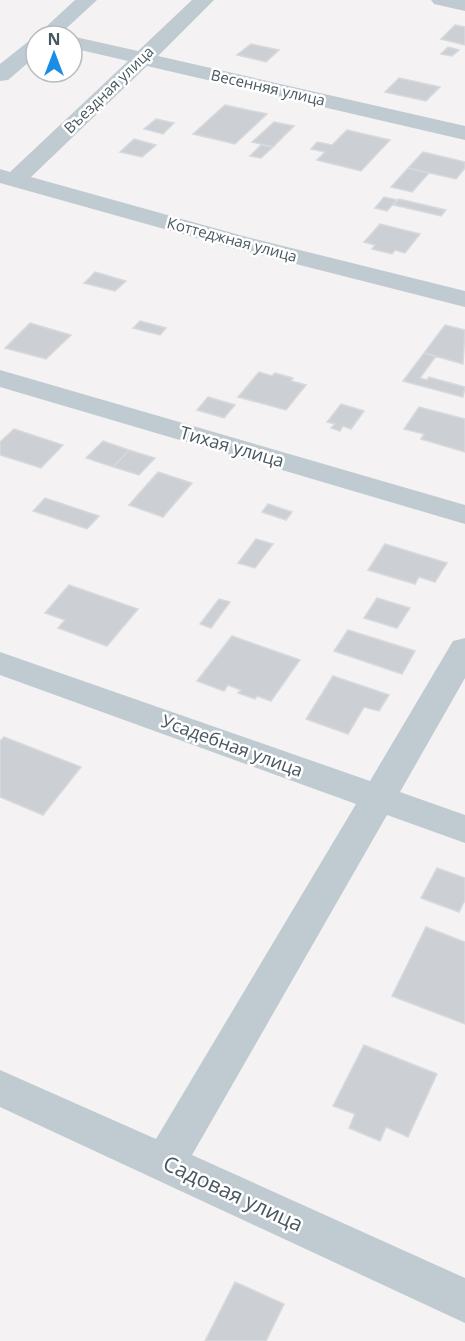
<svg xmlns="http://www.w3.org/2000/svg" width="465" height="1341" font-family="'Open Sans',sans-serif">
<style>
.building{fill:#ccd0d4;stroke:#d6d9dd;stroke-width:1.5}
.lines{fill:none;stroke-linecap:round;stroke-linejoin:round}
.minor{fill:#c0cbd1;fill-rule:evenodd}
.secondary{fill:#becbd3;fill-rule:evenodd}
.labels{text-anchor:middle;stroke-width:5;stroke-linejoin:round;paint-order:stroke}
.far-street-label{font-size:15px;fill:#495860;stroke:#fff}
.street-label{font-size:18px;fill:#495860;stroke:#fff}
.near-street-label{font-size:21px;fill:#495860;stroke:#fff}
</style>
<rect width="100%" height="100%" fill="#f4f2f2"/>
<path class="building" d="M455,25L465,27V45L441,39Z
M251,44L279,50L266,62L237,55Z
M448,47L459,50L452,56L441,54Z
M399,78L440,87L426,101L385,92Z
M225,105L267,114L235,144L193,134Z
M156,119L174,123L163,134L144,129Z
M274,122L294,126L273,147L252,142Z
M347,130L390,140L361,171L317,160L325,152L311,149L317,142L332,145Z
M134,139L156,145L142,157L120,152Z
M261,145L273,147L261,158L250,156Z
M423,152L465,162V168L456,179L408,168Z
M408,168L429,173L412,192L391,187Z
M384,197L397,200L387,211L375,208Z
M399,199L446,210L441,216L394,205Z
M380,224L420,234L405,253L395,250L392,254L372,249L375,245L364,242Z
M95,272L126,281L115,291L84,283Z
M140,321L166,328L160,335L133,328Z
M30,323L71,335L46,359L5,348Z
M445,325L465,330L463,364L424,353Z
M424,353L436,356L420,378L427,380L429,377L465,387L463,397L403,381Z
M259,372L272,376L275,373L293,378L291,381L306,385L286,410L238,397Z
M208,397L235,405L224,418L197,410Z
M341,404L364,411L351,429L343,426L340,431L331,428L335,424L327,422Z
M419,407L465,419V452L421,439L424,434L404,429Z
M14,429L63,445L41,468L0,455V442Z
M103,441L129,450L113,467L86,458Z
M129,450L155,458L139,475L113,467Z
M158,472L192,483L163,517L129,505Z
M45,498L99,516L87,529L33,511Z
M268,504L292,512L286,520L262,512Z
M256,539L273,544L255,568L238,563Z
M385,544L447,563L435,582L419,577L415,584L368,570Z
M69,585L138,609L107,646L58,628L65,620L45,613Z
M377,598L410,608L397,628L364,618Z
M219,599L230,602L211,628L200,624Z
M348,630L415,651L402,674L334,651Z
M232,636L300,660L271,701L257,696L255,699L238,693L241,690L228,685L224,691L197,681Z
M333,676L389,695L379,711L364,707L348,734L306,719Z
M4,737L81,767L43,815L0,797V741Z
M437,868L465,878V900L459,912L421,898Z
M426,927L465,942V1024L392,996Z
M364,1045L437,1074L408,1137L386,1127L380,1141L349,1128L355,1114L333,1106Z
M235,1282L284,1304L266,1341H205Z"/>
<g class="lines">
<path class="minor" d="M192,0H214L158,56L465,126V140L147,66L31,177L243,236L465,291V307L225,246L0,183V169L10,172L128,61L72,48L71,36L138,51Z
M431,0H465V11L434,4Z
M0,370L465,505V524L0,387Z
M465,638V678L400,792L465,815V843L387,815L192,1155L465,1278V1323L0,1107V1070L156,1139L356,804L0,675V652L370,781L453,641Z"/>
<path class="secondary" d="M75,0H97L58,36H36Z
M36,39V56L8,80L0,81V64L29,41Z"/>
</g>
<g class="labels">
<g class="far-street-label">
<text transform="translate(268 88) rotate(13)" y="5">Весенняя улица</text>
<text transform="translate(109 90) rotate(-44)" y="5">Въездная улица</text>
<text transform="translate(232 240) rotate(15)" y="5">Коттеджная улица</text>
</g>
<g class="street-label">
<text transform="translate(232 447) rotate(16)" y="6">Тихая улица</text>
<text transform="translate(232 746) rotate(20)" y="6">Усадебная улица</text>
</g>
<g class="near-street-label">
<text transform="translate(233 1194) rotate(25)" y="7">Садовая улица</text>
</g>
</g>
<g transform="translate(54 54)"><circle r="28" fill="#ffffff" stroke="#b6bcbf" stroke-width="1.5"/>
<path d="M0-4.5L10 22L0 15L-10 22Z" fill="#1a8de6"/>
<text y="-9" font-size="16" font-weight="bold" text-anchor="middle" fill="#495860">N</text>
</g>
</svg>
